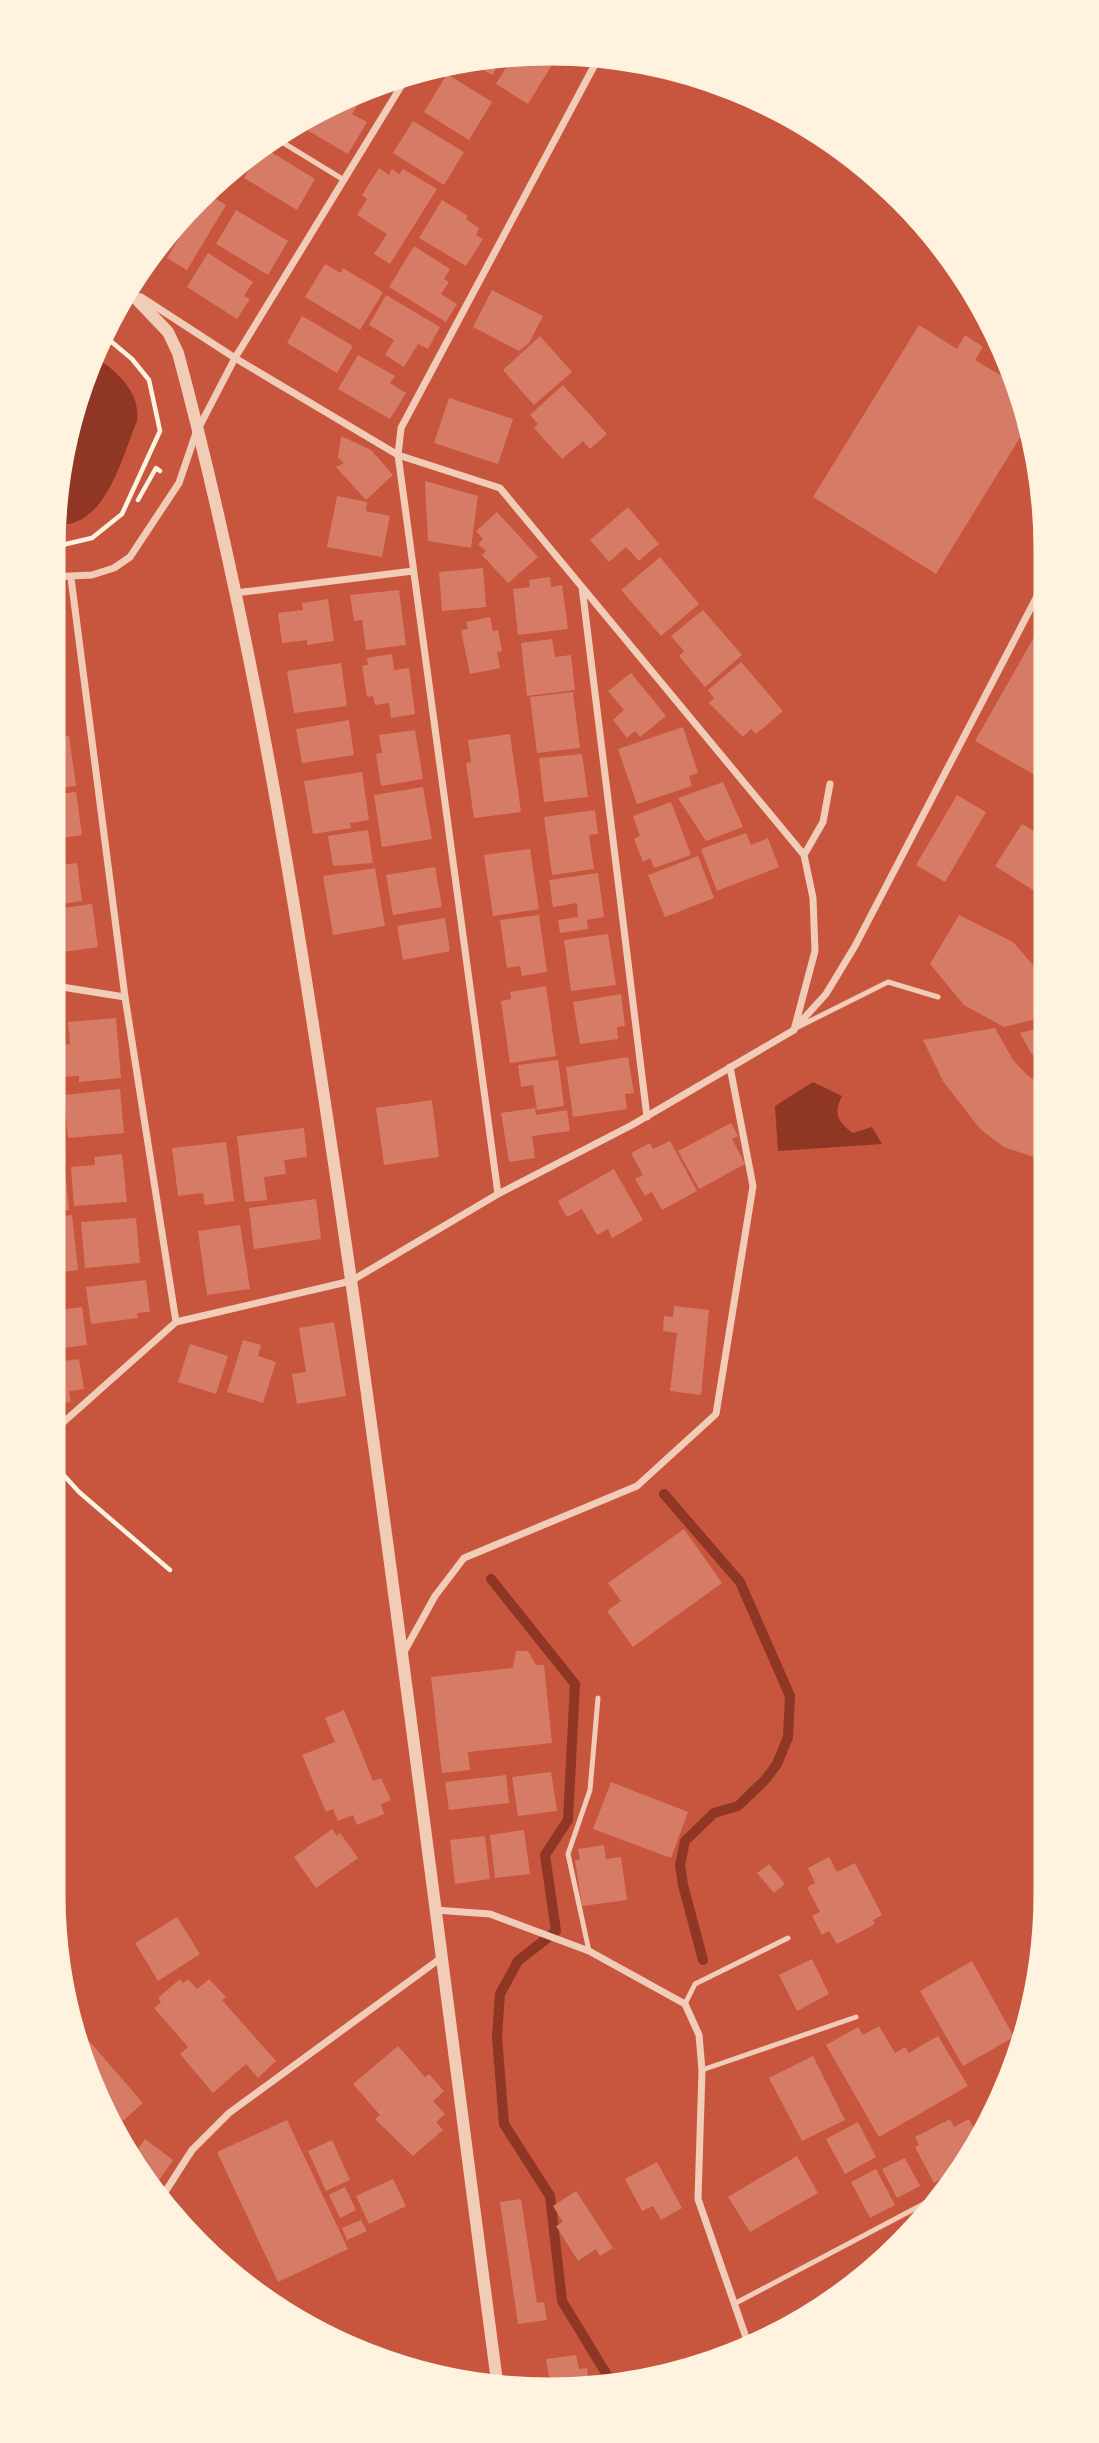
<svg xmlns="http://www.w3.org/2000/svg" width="1099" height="2443" font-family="'Source Sans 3',sans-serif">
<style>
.water{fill:#8f3625}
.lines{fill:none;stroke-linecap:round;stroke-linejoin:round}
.stream{stroke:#8f3625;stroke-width:10}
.building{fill:#d67c66}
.path{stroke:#fff3e0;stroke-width:4.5}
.service{stroke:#f1ccb7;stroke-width:5}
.minor{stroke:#f1ccb7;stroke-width:7}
.tertiary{stroke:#f1ccb7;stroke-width:12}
.rim{fill:none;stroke:#fff3e0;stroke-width:9}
</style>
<rect width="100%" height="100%" fill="#c8553d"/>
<path class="water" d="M91,354C114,369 141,390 137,421C121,459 105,532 53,524L76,388Z
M813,1082L842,1096C833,1113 838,1123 853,1133L872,1127L882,1144L778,1151L775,1106Z"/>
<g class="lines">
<path class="stream" d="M664,1494L740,1582L790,1696L788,1737L777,1764L765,1780L738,1806L714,1813L685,1841L680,1865L683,1885L703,1960
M491,1579L575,1684L568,1820L545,1855L556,1931L518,1961L500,1994L497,2037L504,2124L550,2196L562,2301L615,2388"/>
</g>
<path class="building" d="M517,50L540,51L555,60L528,104L496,84Z
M506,52L492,75L465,59Z
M447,74L492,102L469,140L424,112Z
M355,91L363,95L352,114L367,122L348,154L295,123L328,100Z
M413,121L464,152L444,185L393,153Z
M255,146L236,177L226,170L245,152Z
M263,147L315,179L297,210L244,178Z
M379,168L389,175L392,169L399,174L403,169L437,189L390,264L374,254L387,234L357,215L367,199L362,195Z
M203,191L226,205L187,270L167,258L179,238L166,229Z
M442,200L468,216L466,219L479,228L476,235L483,239L466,266L419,238Z
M236,210L288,241L268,275L216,244Z
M414,246L450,269L444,279L449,282L441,294L457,304L446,322L389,287Z
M208,253L253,282L244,296L250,299L237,319L187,287Z
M325,264L341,273L343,268L383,292L360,330L305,297Z
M492,290L543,316L529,343L519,351L473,327Z
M386,295L440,327L428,349L418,344L404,367L385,355L394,340L369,325Z
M302,316L353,346L337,373L287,343Z
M919,325L957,349L965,335L983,347L975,360L1020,387L1029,423L936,574L813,497Z
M540,336L572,372L534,405L503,370Z
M358,355L395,376L390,383L406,393L390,419L338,389Z
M563,385L607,434L590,449L583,441L562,459L534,428L538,424L530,415Z
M449,398L513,419L498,464L434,443Z
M341,436L371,450L393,475L366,500L336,467L344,463L338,458Z
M425,481L478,496L471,548L428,541Z
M337,496L367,502L366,511L390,516L382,557L327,547Z
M628,507L659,544L639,561L626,547L609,562L590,540Z
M497,512L538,557L508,583L482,555L486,551L478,544L483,539L476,531Z
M660,557L699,604L661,636L621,590Z
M483,568L486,607L442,611L439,572Z
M550,577L551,587L562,585L568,629L518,635L513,589L530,587L529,580Z
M399,590L406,645L366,650L362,620L354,621L350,595Z
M328,599L334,641L307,645V640L282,643L278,613L303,610L302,603Z
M703,610L742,655L705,687L679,656L684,651L671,636Z
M1046,616V662L1047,782L975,741Z
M490,617L493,631L498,630L502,651L497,652L500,668L470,674L461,630L468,629L466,622Z
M552,639L555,657L571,655L575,690L527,696L521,643Z
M392,654L394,670L409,668L415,714L391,718L389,703L375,705L373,696L367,697L362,666L368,665L367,658Z
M741,662L783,711L756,734L751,729L743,737L709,703L714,698L708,690Z
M341,663L347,706L294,713L287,671Z
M58,670L65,718L49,720V671Z
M631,673L666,716L640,737L635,731L627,738L613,720L624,710L608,691Z
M573,692L580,748L537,753L530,697Z
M349,720L354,755L302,763L296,729Z
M683,727L698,773L689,776L692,786L637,804L618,749Z
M415,730L423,779L381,786L376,754L382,753L379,735Z
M510,734L521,812L474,818L466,763L471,762L468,740Z
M69,736L76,786L49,789V738Z
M582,754L588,797L544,802L539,758Z
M362,772L369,820L350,823L351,828L313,834L304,781Z
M723,782L743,827L706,841L678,798Z
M423,787L432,839L382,847L374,795Z
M76,792L82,835L49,840V795Z
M957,795L986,812L945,882L916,865Z
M671,802L691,855L654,868L650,858L643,862L634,839L640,836L633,816Z
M595,810L598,834L589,835L594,869L552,875L544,817Z
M1022,824L1047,839V899L995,866Z
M368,830L373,863L333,866L328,836Z
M746,833L751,845L768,838L779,867L717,891L701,849Z
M530,849L539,909L493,916L484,855Z
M698,856L714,898L665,917L648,875Z
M77,863L82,901L49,906V866Z
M435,867L442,907L393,915L386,875Z
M375,868L385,926L333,935L323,876Z
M598,873L604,917L587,920L588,929L560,933L558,920L578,917L577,903L553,907L549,880Z
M92,904L98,947L49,954V910Z
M539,915L547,972L522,976L520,966L507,968L500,920Z
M959,915L1013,942L1047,981V1008L1040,1018L1004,1027L964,1005L930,964Z
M445,918L450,951L403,960L397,926Z
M608,934L616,985L571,991L564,940Z
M546,986L556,1056L510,1063L501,1001L511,999L510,992Z
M621,994L625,1026L617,1027L618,1039L580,1044L573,1002Z
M116,1018L121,1078L79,1082V1076L61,1077L58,1046L70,1044L68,1022Z
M1047,1026V1070L1031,1053L1020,1033Z
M995,1028L1013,1060L1027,1075L1048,1089V1162L1004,1147L980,1129L943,1081L923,1040Z
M628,1057L634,1093L625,1094L627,1109L573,1117L566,1067Z
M558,1060L564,1106L537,1110L533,1085L521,1087L518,1065Z
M120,1089L124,1133L68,1138L64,1095Z
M432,1100L439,1157L384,1165L376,1108Z
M535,1108L536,1115L567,1110L570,1131L532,1136L535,1158L509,1162L501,1113Z
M62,1123L66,1161L49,1162V1124Z
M731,1123L738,1136L732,1139L745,1164L699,1189L678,1151Z
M304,1128L307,1157L284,1160L286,1174L264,1177L267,1200L245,1202L237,1136Z
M670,1141L697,1191L662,1210L652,1192L645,1196L635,1179L643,1175L631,1153L650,1143L653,1149Z
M226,1142L234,1201L205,1205L203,1193L178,1196L172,1148Z
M122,1154L127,1202L74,1206L71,1167L95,1165L94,1157Z
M614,1169L643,1220L612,1238L608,1229L597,1235L582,1209L567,1217L558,1201Z
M65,1170L69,1210L49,1213V1172Z
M316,1199L321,1239L254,1249L249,1208Z
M72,1215L78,1270L49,1274V1218Z
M136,1218L140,1263L85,1268L81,1222Z
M240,1225L250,1289L207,1295L198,1231Z
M146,1280L150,1312L137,1313L138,1318L91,1324L86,1287Z
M674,1306L709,1310L701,1395L670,1391L677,1333L663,1331L664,1316L673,1317Z
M82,1307L87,1345L49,1350V1311Z
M334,1322L346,1396L297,1404L292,1374L306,1372L299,1328Z
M243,1340L261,1345L258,1356L276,1362L263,1403L227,1392Z
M190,1344L228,1356L216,1394L178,1382Z
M79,1359L84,1389L69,1391L71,1402L49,1405V1363Z
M684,1529L722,1583L633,1647L607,1611L621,1601L608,1583Z
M516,1651H528L536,1665H544L552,1743L468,1752L470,1770L442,1773L431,1677L513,1668Z
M344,1710L373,1781L381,1778L391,1800L381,1804L384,1814L357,1825L353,1815L338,1821L333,1809L326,1812L302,1755L335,1742L325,1718Z
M551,1772L557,1811L518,1816L512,1777Z
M506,1775L509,1803L449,1810L445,1782Z
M611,1782L688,1812L671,1858L593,1829Z
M332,1829L337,1836L340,1833L358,1858L316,1888L294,1857Z
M524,1830L530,1874L495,1878L490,1835Z
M485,1836L490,1879L455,1884L450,1840Z
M604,1845L606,1859L621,1857L627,1900L582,1906L575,1860H580L578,1849Z
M829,1857L837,1872L855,1863L882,1915L873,1920L875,1924L837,1944L829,1931L822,1935L812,1916L820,1912L807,1887L815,1883L808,1868Z
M769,1864L785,1884L774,1893L757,1873Z
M177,1917L200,1954L158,1981L135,1943Z
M812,1959L829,1994L797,2011L779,1975Z
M972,1961L1014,2037L963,2066L920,1991Z
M180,1979L183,1983L188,1979L197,1989L209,1979L226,1997L222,2000L276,2061L258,2078L246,2064L213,2093L180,2054L188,2047L154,2008L161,2002L158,1998Z
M69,2012L80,2025L72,2032Z
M879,2026L895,2053L905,2047L909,2053L938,2036L968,2086L879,2137L826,2045L858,2027L863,2035Z
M90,2042L143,2103L113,2130L79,2062Z
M398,2046L425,2077L429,2074L444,2091L433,2101L445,2114L436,2122L443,2130L413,2156L375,2119L380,2115L353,2084Z
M813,2056L845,2120L802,2141L769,2078Z
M950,2119L954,2127L969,2119L982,2145L967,2165L934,2183L915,2147L919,2145L915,2137Z
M287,2120L348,2249L278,2282L217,2152Z
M858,2122L876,2157L845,2174L826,2139Z
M145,2139L173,2160L151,2192L129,2162Z
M332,2140L350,2180L326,2191L308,2151Z
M797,2156L818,2193L750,2232L728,2197Z
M905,2158L920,2186L897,2198L882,2169Z
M657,2162L682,2208L661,2220L653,2206L642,2211L625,2179Z
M876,2169L895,2205L870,2218L851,2182Z
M393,2179L406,2206L369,2224L356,2196Z
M345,2187L356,2210L340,2218L329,2195Z
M576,2191L613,2248L600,2256L596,2249L578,2261L556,2226L563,2222L553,2206Z
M521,2199L537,2303L544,2302L547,2320L518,2324L500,2202Z
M361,2220L367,2231L347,2240L342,2228Z
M791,2324L793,2329L774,2336L772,2329Z
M576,2355L579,2369L587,2368L589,2383L596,2382L597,2389L552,2394L546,2359Z"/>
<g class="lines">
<path class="path" d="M982,327L989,318
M138,500L156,468L160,471
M49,548L92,538L122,514L160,431L149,380L132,359L101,333
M49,1459L79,1492L170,1570"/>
<path class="service" d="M272,136L344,180
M796,1028L888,982L938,997
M589,1951L568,1854L590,1790L598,1698
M685,2004L695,1984L788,1938
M702,2070L856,2017
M734,2304L950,2190"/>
<path class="minor" d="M49,577L92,575L114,568L130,557L179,483L196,433L235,358L411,70
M71,578L125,997L176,1322
M582,587L647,1117
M235,593L413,571
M804,855L823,822L830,784
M49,985L125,997
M796,1027L826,994L855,946L1046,579
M498,1194L398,455L401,428L601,53
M49,1435L176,1322L351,1281L498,1194L632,1125L794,1030L815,951L813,898L804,855L500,488L398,455L235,358L141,297
M404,1652L435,1596L464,1558L637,1486L716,1414L753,1186L730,1067
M435,1910L490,1914L589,1951L685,2004L699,2035L702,2070L698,2199L749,2346
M158,2203L192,2150L229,2113L441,1958"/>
<path class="tertiary" d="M125,287L168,332L178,353C258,650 304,955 348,1259C402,1635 448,2012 498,2389"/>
</g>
<path d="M0 0H1099V2443H0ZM549 61H550A488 488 0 0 1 1038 549V1894A488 488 0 0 1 550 2382H549A488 488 0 0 1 61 1894V549A488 488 0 0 1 549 61Z" fill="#fff3e0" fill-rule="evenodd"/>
<path class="rim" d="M549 61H550A488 488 0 0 1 1038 549V1894A488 488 0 0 1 550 2382H549A488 488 0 0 1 61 1894V549A488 488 0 0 1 549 61Z"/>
</svg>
